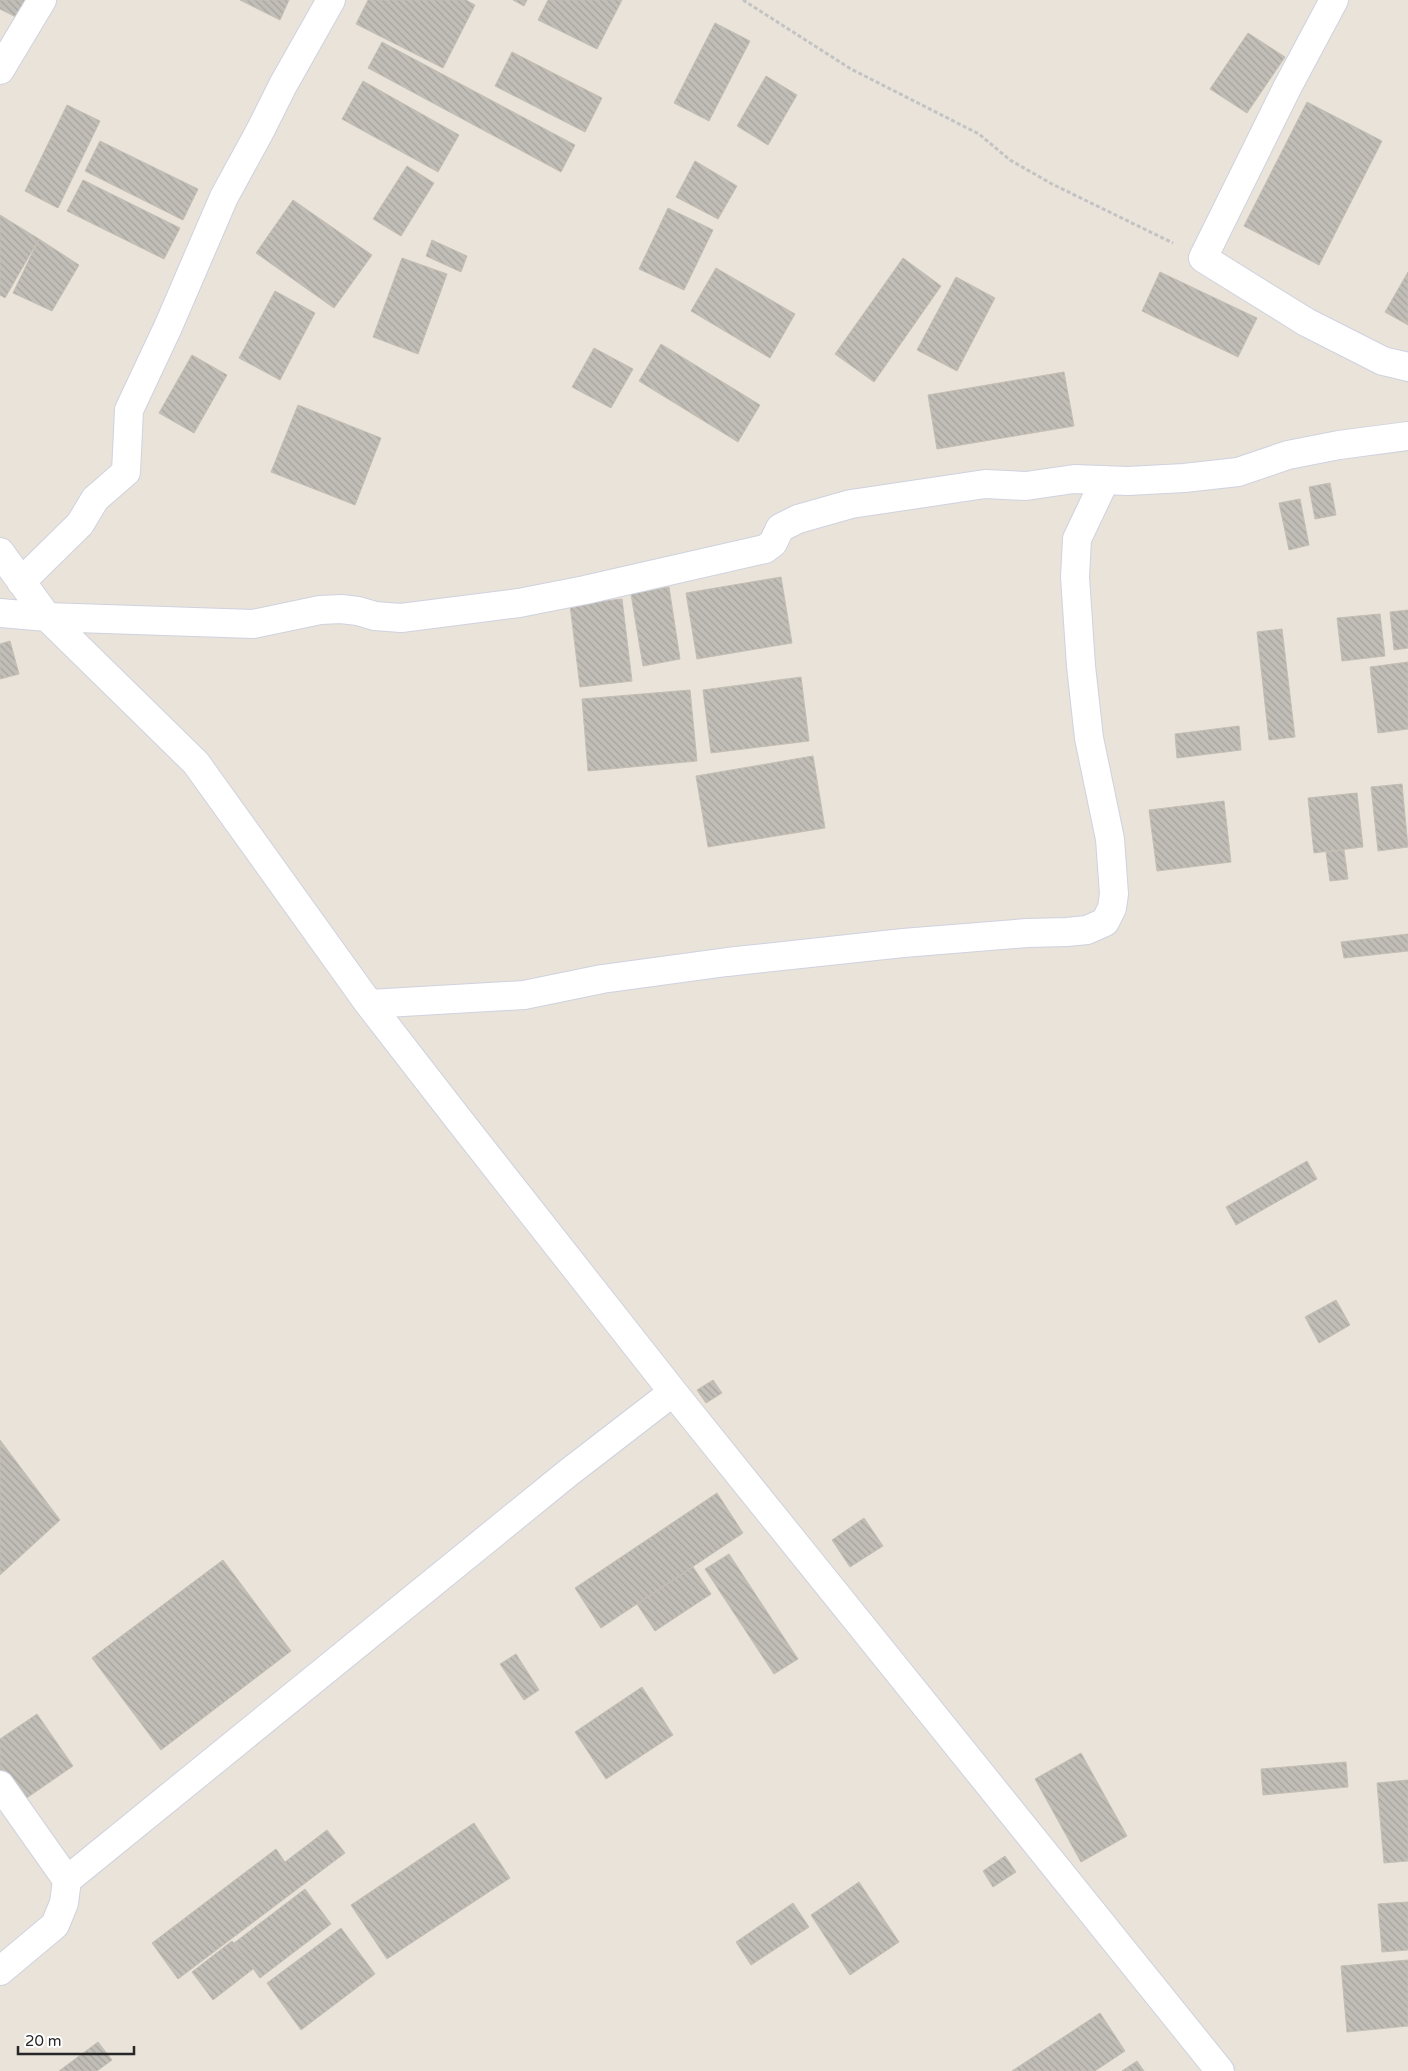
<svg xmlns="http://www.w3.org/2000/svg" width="1408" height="2071" font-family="'Varela Round',sans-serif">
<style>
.building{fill:url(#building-back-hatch);stroke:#c4bfb4}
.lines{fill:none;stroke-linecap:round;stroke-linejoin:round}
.minor-casing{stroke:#cfd2df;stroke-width:30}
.path{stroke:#c3c3c3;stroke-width:3;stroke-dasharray:4 2.5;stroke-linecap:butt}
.minor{stroke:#fff;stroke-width:28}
</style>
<defs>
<pattern id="building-back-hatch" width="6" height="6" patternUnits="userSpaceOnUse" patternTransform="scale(1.25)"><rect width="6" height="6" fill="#c1bdb7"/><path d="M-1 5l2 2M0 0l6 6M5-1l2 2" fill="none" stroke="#a6a29d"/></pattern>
</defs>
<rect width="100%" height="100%" fill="#e9e3da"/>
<path class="building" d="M0,0H26L18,18L0,9Z
M240,0H289L280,20Z
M368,0H466L475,5L443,68L356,24Z
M513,0H527L524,6Z
M548,0H622L597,49L538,20Z
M715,23L750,41L709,121L674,103Z
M1248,33L1285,57L1247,113L1210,89Z
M382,42L575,145L561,172L368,68Z
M512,52L602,98L585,132L495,86Z
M766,76L797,95L768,145L737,126Z
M363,81L459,135L438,172L342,119Z
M1307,102L1382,141L1319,265L1244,226Z
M67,105L100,121L58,208L25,191Z
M100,141L198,189L183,220L85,171Z
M695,161L737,186L718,219L676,197Z
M407,166L434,183L401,236L373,219Z
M83,180L180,228L164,259L67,211Z
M293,200L372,255L334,308L256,253Z
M668,208L713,230L684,290L639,269Z
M0,215L39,239L5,298L0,295Z
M39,239L79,265L52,311L13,293Z
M432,240L467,256L461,272L426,256Z
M402,258L447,274L418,354L373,337Z
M903,258L941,286L874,382L835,354Z
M716,268L795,314L770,358L691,311Z
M1160,272L1257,318L1238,357L1142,311Z
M1408,272V325L1385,312Z
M956,277L995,298L957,371L917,350Z
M275,291L315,313L280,380L239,358Z
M661,344L760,405L738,442L639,381Z
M594,348L633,369L611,408L572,387Z
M192,355L227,375L194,433L159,413Z
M1064,372L1074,426L937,449L928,395Z
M298,405L381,438L355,505L271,472Z
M1330,483L1336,515L1315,519L1309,487Z
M1300,499L1309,545L1289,550L1279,503Z
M781,577L792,643L697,659L686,593Z
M669,587L680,659L643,666L631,594Z
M622,599L632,681L580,687L570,605Z
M1408,610V648L1394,650L1390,612Z
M1380,614L1385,656L1342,661L1337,618Z
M1282,629L1295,737L1269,740L1257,632Z
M10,641L19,674L0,679V644Z
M1408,662V729L1378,733L1370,667Z
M801,677L809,741L711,753L703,690Z
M690,690L697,761L588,771L582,699Z
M1239,726L1241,750L1177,758L1175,734Z
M813,756L825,828L708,847L696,776Z
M1402,784L1408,847L1378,851L1371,787Z
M1357,793L1363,847L1314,853L1308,798Z
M1224,801L1231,862L1157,871L1149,810Z
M1344,850L1348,879L1330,881L1326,852Z
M1408,934V951L1344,958L1341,942Z
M1307,1161L1317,1179L1236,1225L1226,1207Z
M1336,1300L1350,1325L1319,1343L1305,1317Z
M713,1380L722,1393L706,1403L697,1390Z
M0,1440L60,1520L0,1575Z
M717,1493L743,1533L601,1628L575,1588Z
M864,1518L883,1546L850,1567L832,1540Z
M729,1554L798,1659L774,1674L705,1569Z
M223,1560L291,1651L161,1750L92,1658Z
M693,1567L711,1594L655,1631L637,1604Z
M516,1654L539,1690L524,1700L500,1664Z
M642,1687L673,1735L606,1779L575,1732Z
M37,1714L73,1766L15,1806L0,1785V1739Z
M1081,1753L1127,1836L1081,1862L1035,1779Z
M1346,1762L1348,1787L1263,1795L1261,1769Z
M1408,1780V1861L1384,1863L1377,1783Z
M474,1823L510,1878L387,1959L351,1905Z
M327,1830L345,1853L178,1979L152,1943L276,1849L285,1862Z
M1005,1856L1016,1872L993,1887L983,1871Z
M859,1882L899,1942L850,1975L811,1915Z
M305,1889L331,1924L260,1978L234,1943Z
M1408,1902V1950L1382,1952L1378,1904Z
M793,1903L809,1927L751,1965L736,1942Z
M341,1928L375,1974L301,2030L267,1983Z
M232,1941L253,1969L213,2000L192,1972Z
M1408,1960V2026L1347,2032L1341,1966Z
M1100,2013L1125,2051L1095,2071H1012Z
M98,2042L112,2060L97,2071H59Z
M1137,2061L1144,2071H1122Z"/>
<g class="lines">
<g class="minor-casing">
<path id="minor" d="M1334,0L1287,88L1203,258L1306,322L1383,361L1408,367
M0,70L42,0
M0,552L47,617L196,763L369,1004L459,1120L673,1392L1220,2071
M21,582L80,524L95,499L126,472L129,410L168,327L224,197L260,131L283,85L331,0
M0,613L47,617L253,624L320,610L341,609L358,611L375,616L401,618L519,603L585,590L765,549L773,543L780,528L798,519L851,504L985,484L1026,486L1074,479L1128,481L1184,478L1238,472L1288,455L1339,445L1408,436
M369,1004L524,995L602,979L727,962L903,943L1027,933L1067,932L1087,930L1105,922L1112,908L1114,894L1110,839L1089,738L1081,666L1075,577L1077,539L1105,480
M0,1785L67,1880
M0,1971L55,1925L64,1903L67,1880L568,1473L673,1392"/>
</g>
<path class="path" d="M743,0L851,69L979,134L1010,160L1052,184L1173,243"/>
<use href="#minor" class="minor"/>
</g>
<path d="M18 2046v8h116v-8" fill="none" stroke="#272727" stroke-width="2.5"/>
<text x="25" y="2046" font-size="15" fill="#272727" stroke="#ffffff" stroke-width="4" paint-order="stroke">20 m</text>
</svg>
